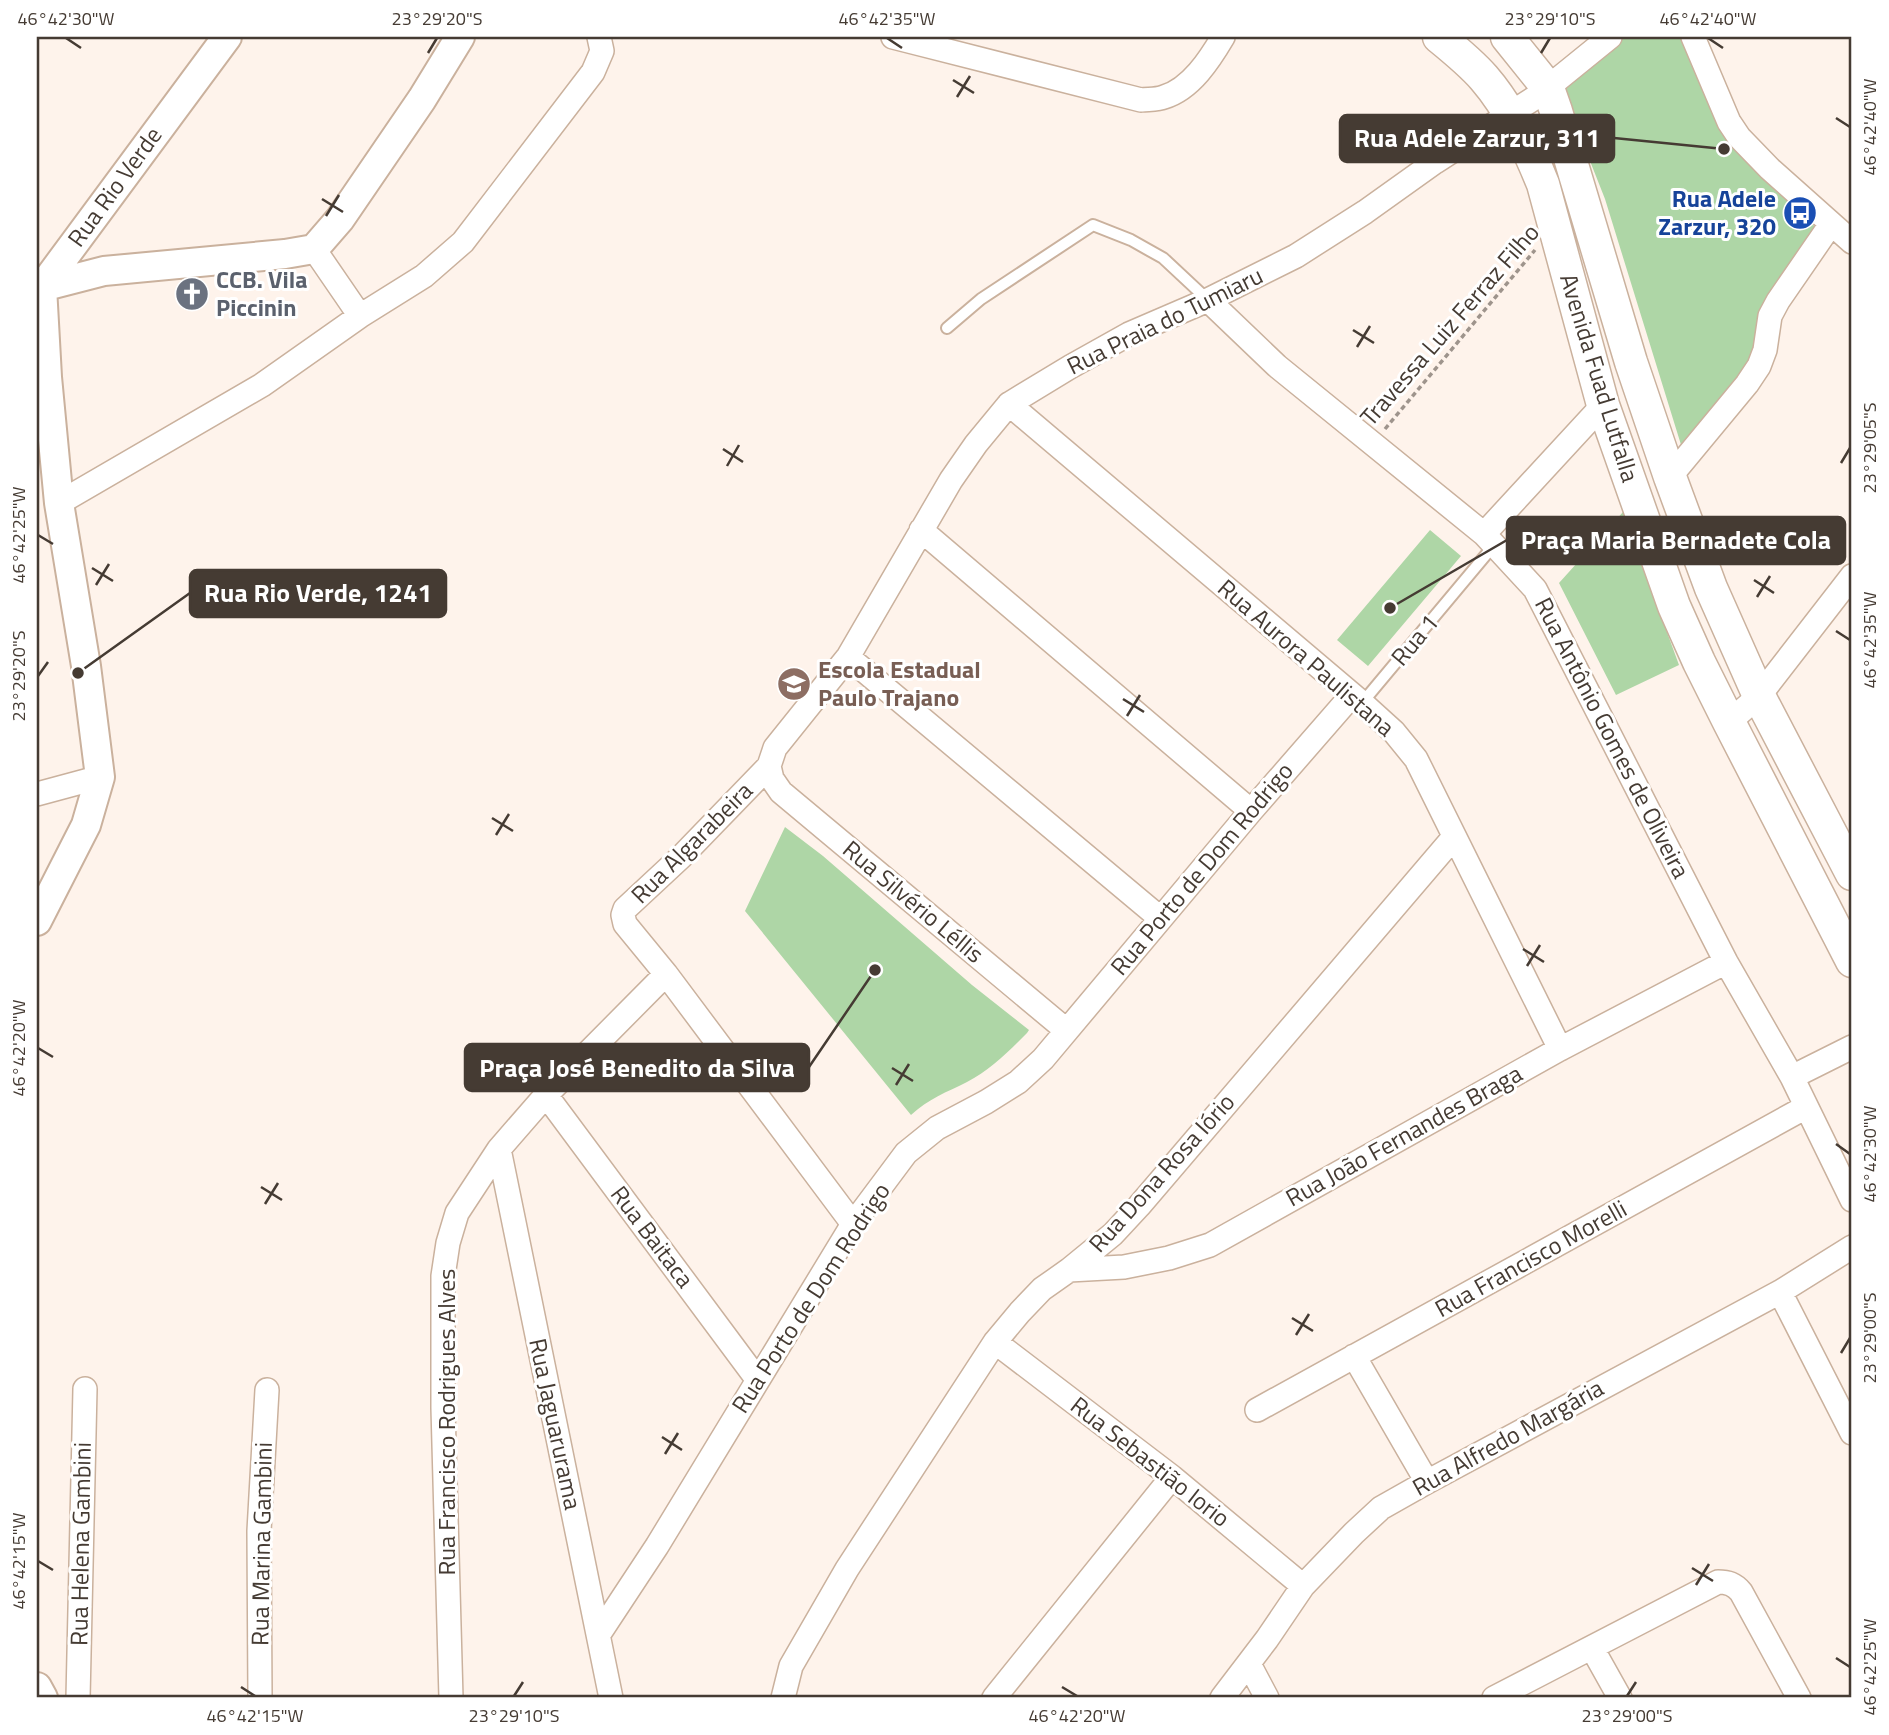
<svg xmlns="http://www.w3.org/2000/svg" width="1889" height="1735" font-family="'Titillium Web',sans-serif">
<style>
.green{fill:#aed6a6}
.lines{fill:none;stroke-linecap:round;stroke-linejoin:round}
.service-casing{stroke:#cab19d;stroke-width:14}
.minor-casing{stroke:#cab19d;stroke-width:26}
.tertiary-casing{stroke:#cab19d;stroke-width:32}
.secondary-casing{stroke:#cab19d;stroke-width:35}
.path{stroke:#9e948c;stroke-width:3.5;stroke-dasharray:5 3.5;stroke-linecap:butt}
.service{stroke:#fff;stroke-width:10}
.minor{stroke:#fff;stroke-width:23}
.tertiary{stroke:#fff;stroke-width:28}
.secondary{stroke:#fff;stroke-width:32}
.ticks{fill:none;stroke:#453b33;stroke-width:2.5}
.labels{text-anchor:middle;stroke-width:6;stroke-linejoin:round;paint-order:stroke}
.street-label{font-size:24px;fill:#453b33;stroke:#fff}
.transit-label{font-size:24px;font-weight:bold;fill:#164399;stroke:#fff;text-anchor:end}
.worship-label{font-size:24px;font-weight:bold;fill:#5b616d;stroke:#fff;text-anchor:start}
.education-label{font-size:24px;font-weight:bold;fill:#785e54;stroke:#fff;text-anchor:start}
.leader{fill:none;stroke:#453b33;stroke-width:2.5}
.callout-dot{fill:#453b33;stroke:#fff;stroke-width:2.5}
.callout{fill:#453b33;stroke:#453b33;stroke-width:2.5}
.callout-label{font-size:26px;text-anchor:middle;font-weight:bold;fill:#fff}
.neatline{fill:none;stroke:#453b33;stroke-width:2.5}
.ticks-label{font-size:18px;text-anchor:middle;fill:#453b33}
</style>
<rect width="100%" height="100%" fill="#fef3eb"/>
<path class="green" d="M1617,37H1686L1733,135L1817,229L1759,320L1750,363L1682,448L1605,199L1560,85Z
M1623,512L1679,665L1616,695L1559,583Z
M1430,530L1461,556L1368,666L1337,640Z
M785,827L823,856L972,985L1029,1030L1027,1033C1009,1051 990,1070 967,1082C947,1092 928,1099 911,1115L745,911Z"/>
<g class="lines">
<g class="service-casing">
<path id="service" d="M947,328L981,299L1093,225L1131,240L1163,258L1208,300
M1362,703L1495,544"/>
</g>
<g class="minor-casing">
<path id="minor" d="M893,37L1141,100C1148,99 1157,100 1164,97C1191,89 1210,59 1223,37
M1693,37L1729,122L1739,137L1770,169L1852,242
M314,249L360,316
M1208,300L1277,366L1484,534L1535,589L1726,962L1792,1077L1852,1200
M1009,404L1362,703L1394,732L1416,759L1560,1049
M1670,477L1747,384L1759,366L1765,350L1770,316L1778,301L1831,224
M59,503L262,385L360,316L424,276L463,242L593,72L602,51L599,37
M921,530L1251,811
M1484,534L1603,405
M848,657L1160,918
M1729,722L1759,696L1852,576
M769,766L772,779L781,792L1066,1030
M37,794L100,777
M1792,1077L1852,1047
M546,1095L757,1379
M499,1149L611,1698
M853,1224L666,974L625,924L623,915L625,909L682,856L769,766L775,748L848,657L951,480L976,444L1009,404L1070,367L1129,334L1208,300L1296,256L1365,212L1435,162L1536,97L1610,37
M1069,1270L1124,1267L1169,1258L1210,1245L1560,1049L1726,962
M1780,1292L1852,1433
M995,1342L1172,1477L1303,1586
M1354,1356L1427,1482
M1257,1410L1806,1107
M599,1634L657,1546L853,1224L906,1153L937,1128L986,1102L1018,1082L1043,1059L1251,811L1352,695
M1592,1648L1620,1698
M1249,1664L1267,1698
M78,1698L85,1389
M260,1698L259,1531L267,1390
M451,1698L443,1408V1276L448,1243L457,1213L499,1149L546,1095L666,974
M783,1698L791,1666L847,1569L995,1342L1020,1312L1042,1289L1069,1270L1113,1234L1139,1206L1454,837
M994,1698L1172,1477
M1222,1698L1267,1639L1303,1586L1354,1533L1381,1508L1427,1482L1780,1292L1852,1247
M1494,1698L1718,1582C1728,1582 1734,1584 1741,1592L1799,1698"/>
</g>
<g class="tertiary-casing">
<path id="tertiary" d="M42,287L104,271L285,254L314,249L340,219L422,99L460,37
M37,921L86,825L100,777L86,666L59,503L47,377L42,287L227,37
M37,1687L43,1698"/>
</g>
<g class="secondary-casing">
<path id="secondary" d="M1439,37C1455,50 1471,63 1484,78C1510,108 1528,147 1543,184L1603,405L1674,606L1699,662L1729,722L1852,961
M1507,37L1548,88L1556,111L1631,362L1670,477L1711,588L1759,696L1852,874"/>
</g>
<path class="path" d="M1385,429L1535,250"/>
<use href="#service" class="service"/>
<use href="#minor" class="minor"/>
<use href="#tertiary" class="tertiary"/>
<use href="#secondary" class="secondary"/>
</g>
<path class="ticks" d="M66,38L81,48M887,38L902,48M1708,38L1723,48M428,53L437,38M1541,53L1550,38M953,80L974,93M957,97L970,76M1836,118L1850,127M322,199L343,212M326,216L339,195M1353,330L1374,343M1357,347L1370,326M723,449L743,462M1841,463L1850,448M727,466L739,445M38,535L53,544M92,568L113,581M1754,580L1774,593M96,585L109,564M1757,597L1770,576M1836,631L1850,640M38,676L48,662M1123,699L1144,712M1127,716L1140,695M492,818L513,831M496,835L509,814M1523,949L1544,962M1527,966L1540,945M38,1048L53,1057M892,1068L913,1081M896,1085L909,1064M1836,1144L1850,1154M261,1187L282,1200M265,1204L278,1183M1292,1318L1313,1331M1296,1335L1309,1314M1841,1353L1850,1338M662,1437L682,1450M665,1454L678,1433M38,1561L53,1570M1692,1568L1713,1581M1696,1585L1709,1564M1836,1658L1850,1667M241,1687L255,1696M1062,1687L1077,1696M514,1696L523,1682M1627,1696L1636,1682"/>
<defs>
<g id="bus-disc" transform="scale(1.75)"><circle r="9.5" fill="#1a4fb4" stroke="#fff"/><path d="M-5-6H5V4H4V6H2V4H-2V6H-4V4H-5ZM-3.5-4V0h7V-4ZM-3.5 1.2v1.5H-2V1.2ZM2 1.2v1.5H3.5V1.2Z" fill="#fff"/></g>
<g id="church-disc" transform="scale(1.75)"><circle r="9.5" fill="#6b7280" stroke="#fff"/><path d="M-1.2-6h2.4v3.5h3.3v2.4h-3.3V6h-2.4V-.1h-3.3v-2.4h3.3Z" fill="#fff"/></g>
<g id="school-disc" transform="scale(1.75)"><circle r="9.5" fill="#8d6e63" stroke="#fff"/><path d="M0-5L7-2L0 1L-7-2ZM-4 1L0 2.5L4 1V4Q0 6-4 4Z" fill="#fff"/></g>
</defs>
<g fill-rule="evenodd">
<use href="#bus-disc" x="1800" y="213"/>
<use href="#church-disc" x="192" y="294"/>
<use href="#school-disc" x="794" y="684"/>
</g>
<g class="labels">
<g class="street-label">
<text transform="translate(115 187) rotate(-54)" y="8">Rua Rio Verde</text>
<text transform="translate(1165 321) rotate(-26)" y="8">Rua Praia do Tumiaru</text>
<text transform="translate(1450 325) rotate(-49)" y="8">Travessa Luiz Ferraz Filho</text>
<text transform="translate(1599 378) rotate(73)" y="8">Avenida Fuad Lutfalla</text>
<text transform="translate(1415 640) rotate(-50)" y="8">Rua 1</text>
<text transform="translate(1306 658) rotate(41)" y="8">Rua Aurora Paulistana</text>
<text transform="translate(1612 738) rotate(63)" y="8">Rua Antônio Gomes de Oliveira</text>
<text transform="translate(692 843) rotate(-45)" y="8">Rua Algarabeira</text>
<text transform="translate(1202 869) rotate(-50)" y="8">Rua Porto de Dom Rodrigo</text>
<text transform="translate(913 902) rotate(40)" y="8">Rua Silvério Léllis</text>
<text transform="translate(1404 1136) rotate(-29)" y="8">Rua João Fernandes Braga</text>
<text transform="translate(1162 1173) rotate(-48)" y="8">Rua Dona Rosa Iório</text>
<text transform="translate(652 1237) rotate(53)" y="8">Rua Baitaca</text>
<text transform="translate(1531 1259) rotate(-29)" y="8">Rua Francisco Morelli</text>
<text transform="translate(811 1298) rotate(-57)" y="8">Rua Porto de Dom Rodrigo</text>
<text transform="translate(447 1422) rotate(-90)" y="8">Rua Francisco Rodrigues Alves</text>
<text transform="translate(555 1424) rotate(78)" y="8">Rua Jaguarurama</text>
<text transform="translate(1508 1438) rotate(-29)" y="8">Rua Alfredo Margária</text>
<text transform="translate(1150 1462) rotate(38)" y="8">Rua Sebastião Iorio</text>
<text transform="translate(81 1544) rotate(-89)" y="8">Rua Helena Gambini</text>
<text transform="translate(262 1544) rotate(-89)" y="8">Rua Marina Gambini</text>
</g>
<g class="transit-label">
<text x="1776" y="207">Rua Adele<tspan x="1776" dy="28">Zarzur, 320</tspan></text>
</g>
<g class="worship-label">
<text x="216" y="288">CCB. Vila<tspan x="216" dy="28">Piccinin</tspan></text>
</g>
<g class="education-label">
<text x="818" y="678">Escola Estadual<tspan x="818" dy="28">Paulo Trajano</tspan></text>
</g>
</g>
<path class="leader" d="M1724 149L1614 138M1390 608L1507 540M78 673L190 593M875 970L809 1067"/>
<g class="callout-dot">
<circle cx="1724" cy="149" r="7"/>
<circle cx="1390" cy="608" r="7"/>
<circle cx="78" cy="673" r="7"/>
<circle cx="875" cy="970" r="7"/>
</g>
<g class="callout">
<rect x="1340" y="115" width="274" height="47" rx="7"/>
<rect x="1507" y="517" width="338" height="47" rx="7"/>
<rect x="190" y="570" width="256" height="47" rx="7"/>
<rect x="465" y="1044" width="344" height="47" rx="7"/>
</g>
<g class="callout-label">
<text x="1477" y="147">Rua Adele Zarzur, 311</text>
<text x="1676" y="549">Praça Maria Bernadete Cola</text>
<text x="318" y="602">Rua Rio Verde, 1241</text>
<text x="637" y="1077">Praça José Benedito da Silva</text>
</g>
<rect width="1889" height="1735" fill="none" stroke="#ffffff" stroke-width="77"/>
<rect x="38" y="38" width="1812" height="1658" class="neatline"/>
<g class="ticks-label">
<text x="66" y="25">46°42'30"W</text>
<text x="437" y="25">23°29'20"S</text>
<text x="887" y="25">46°42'35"W</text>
<text x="1550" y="25">23°29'10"S</text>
<text x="1708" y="25">46°42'40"W</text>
<text transform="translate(1870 127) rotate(-90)" y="6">46°42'40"W</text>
<text transform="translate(1870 448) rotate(-90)" y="6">23°29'05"S</text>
<text transform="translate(19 535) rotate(-90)" y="6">46°42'25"W</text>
<text transform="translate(1870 640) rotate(-90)" y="6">46°42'35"W</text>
<text transform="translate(19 676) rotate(-90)" y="6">23°29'20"S</text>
<text transform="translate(19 1048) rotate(-90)" y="6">46°42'20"W</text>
<text transform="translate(1870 1154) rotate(-90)" y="6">46°42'30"W</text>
<text transform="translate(1870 1338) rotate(-90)" y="6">23°29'00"S</text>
<text transform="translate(19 1561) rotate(-90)" y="6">46°42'15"W</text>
<text transform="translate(1870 1667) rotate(-90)" y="6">46°42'25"W</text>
<text x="255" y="1722">46°42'15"W</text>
<text x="514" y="1722">23°29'10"S</text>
<text x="1077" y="1722">46°42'20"W</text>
<text x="1627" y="1722">23°29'00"S</text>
</g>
</svg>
